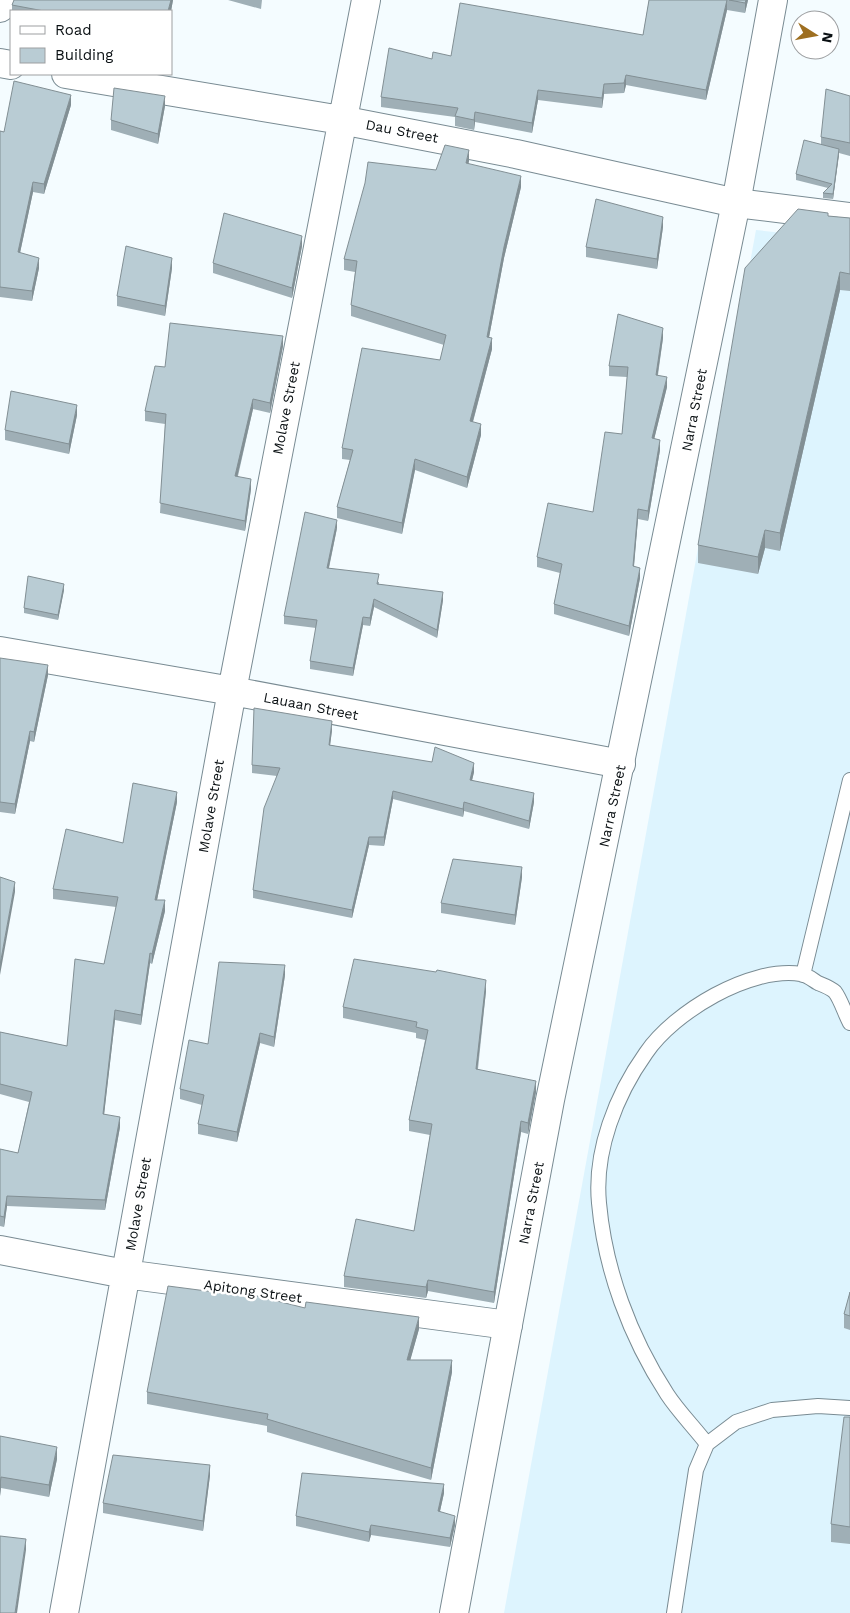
<svg xmlns="http://www.w3.org/2000/svg" width="850" height="1613" font-family="'Work Sans',sans-serif">
<style>
.built{fill:#ddf4fe}
.lines{fill:none;stroke-linecap:round;stroke-linejoin:round}
.lane-casing{stroke:#798b93;stroke-width:16}
.street-casing{stroke:#798b93;stroke-width:30}
.secondary-casing{stroke:#798b93;stroke-width:30}
.lane{stroke:#fff;stroke-width:14}
.street{stroke:#fff;stroke-width:28}
.secondary{stroke:#fff;stroke-width:28}
.wall{fill:#9fafb6}
.shaded-wall{fill:#828f94}
.building{fill:#b9ccd4;stroke:#828f94}
.labels{text-anchor:middle;stroke-width:5;stroke-linejoin:round;paint-order:stroke}
.street-label{font-size:14px;fill:#0a1013;stroke:#fff}
</style>
<rect width="100%" height="100%" fill="#f4fcff"/>
<path class="built" d="M756,230L850,240V1613H504Z"/>
<g class="lines">
<g class="lane-casing">
<path id="lane" d="M803,975L850,780
M707,1444C694,1427 678,1411 667,1394C630,1337 605,1270 599,1203C594,1151 616,1095 646,1053C674,1012 750,966 801,974C807,975 813,980 818,983C823,985 831,988 835,992C841,1000 845,1014 850,1023
M674,1613L696,1470L707,1444L736,1422L772,1410L818,1406L850,1408"/>
</g>
<g class="street-casing">
<path id="street" d="M0,8L1,0
M0,63L11,65
M66,74L341,120L516,154L736,203L850,217
M0,651L232,691L621,764
M0,1250L125,1274L508,1325
M64,1613L232,691L366,0"/>
</g>
<g class="secondary-casing">
<path id="secondary" d="M454,1613L550,1100L736,203L773,0"/>
</g>
<use href="#lane" class="lane"/>
<use href="#street" class="street"/>
<use href="#secondary" class="secondary"/>
</g>
<path class="wall" d="M14,0H173L171,11H12V5Z
M228,0H262L261,9Z
M649,0H748L745,13L727,10L706,100L626,85L624,93L604,94L602,108L538,100L532,133L475,122L474,130L455,126V117L381,107V97L432,59L451,56L643,35Z
M850,96V156L839,153L833,199L823,198V193L828,188L796,180V174L821,145V137Z
M71,105L44,194L33,192L20,253L39,268L32,301L0,297V131L4,132Z
M165,106L158,144L111,130V120Z
M469,161L468,164L521,187L504,258L489,337L492,349L473,422L481,435L467,488L415,470L402,534L337,518V507L350,460L342,459V448L440,360L444,345L351,316V305L355,272L344,270V259L436,170Z
M828,216L850,218V291L840,290L780,551L765,548L758,574L698,563V545Z
M663,227L657,269L586,257V247Z
M302,246L292,298L213,273V263Z
M172,268L165,316L117,306V296Z
M663,338L658,375L667,387L654,439L660,450L648,521L638,519L634,567L640,578L629,636L554,614V604L560,573L537,567V557L593,512L622,434L627,377L609,376V366Z
M283,346L270,413L253,409L238,476L251,489L245,531L160,513L165,424L145,421V411L165,367Z
M77,415L69,454L5,440V430Z
M337,528L329,568L379,582V584L443,600L437,638L374,607L370,626L363,625L353,676L310,669V661L316,628L284,624V616Z
M64,590L58,620L24,613V608Z
M0,658L48,675L34,742L30,741L15,814L0,812Z
M332,730L330,745L474,772L472,780L534,802L529,829L464,811L463,817L393,799L384,846L369,845L352,918L253,898V890L277,776L252,773V765Z
M177,802L157,900L165,911L152,964L150,963L141,1025L115,1020L104,1114L120,1127L105,1210L7,1206L4,1227L0,1226V1149L18,1153L29,1102L0,1094V1032L67,1046L104,964L116,907L53,899V889L123,843Z
M522,877L515,925L441,913V903Z
M285,975L274,1047L260,1043L237,1142L198,1134V1124L202,1105L180,1099V1089L208,1044Z
M486,991L478,1069L536,1092L528,1134L521,1132L494,1303L428,1291L426,1298L344,1287V1276L414,1231L430,1135L409,1131V1120L425,1040L416,1038V1033L343,1018V1007Z
M850,1292V1330L844,1328V1314Z
M305,1308L419,1329L410,1360L452,1372L431,1480L267,1432V1426L147,1404V1392Z
M850,1417V1544L831,1542V1524Z
M0,1436L57,1459L49,1497L1,1488L0,1496Z
M210,1475L203,1531L103,1513V1503Z
M444,1493L440,1511L455,1525L450,1547L371,1535L369,1542L296,1526V1516Z"/>
<path class="shaded-wall" d="M171,0H173L171,11H168Z
M727,0V10L706,100V90Z
M746,0H748L745,13V3Z
M626,75V85L624,93V83Z
M604,84V94L602,108V98Z
M538,90V100L532,133V123Z
M71,95V105L44,194V184Z
M165,96V106L158,144V134Z
M475,112V122L474,130V120Z
M839,149V155L833,199V194Z
M469,150V161L466,174V163Z
M521,176V187L504,258L487,348V337L504,247Z
M33,182V192L18,262V252Z
M663,217V227L657,269V259Z
M302,236V246L292,298V288Z
M39,258V268L32,301V291Z
M172,258V268L165,316V306Z
M840,272V290L780,551V533Z
M663,328V338L656,385V375Z
M283,336V346L270,413V403Z
M492,338V349L470,432V421Z
M667,377V387L652,448V438Z
M253,399V409L235,486V476Z
M77,405V415L69,454V444Z
M481,424V435L467,488V477Z
M660,440V450L648,521V511Z
M415,459V470L402,534V523Z
M251,479V489L245,531V521Z
M638,509V519L633,576V566Z
M337,520V528L327,576V568Z
M765,530V548L758,574V557Z
M640,568V578L629,636V626Z
M64,584V590L58,620V615Z
M443,592V600L437,638V630Z
M374,599V607L370,626V618Z
M363,617V625L353,676V668Z
M48,665V675L34,742V732Z
M332,721V730L329,754V745Z
M30,731V741L15,814V804Z
M474,763V772L470,789V780Z
M393,791V799L384,846V837Z
M177,792V802L155,910V900Z
M534,793V802L529,829V821Z
M464,802V811L463,817V809Z
M369,837V845L352,918V910Z
M522,867V877L515,925V915Z
M15,882V892L0,975V965Z
M165,900V911L152,964V954Z
M150,953V963L141,1025V1015Z
M285,965V975L274,1047V1037Z
M486,980V991L476,1080V1069Z
M115,1010V1020L103,1124V1114Z
M260,1033V1043L237,1142V1132Z
M536,1081V1092L528,1134V1123Z
M120,1117V1127L105,1210V1200Z
M521,1121V1132L494,1303V1292Z
M7,1196V1206L4,1227V1217Z
M428,1280V1291L426,1298V1287Z
M419,1317V1329L407,1372V1360Z
M452,1360V1372L431,1480V1468Z
M57,1447V1459L49,1497V1485Z
M210,1465V1475L203,1531V1521Z
M1,1477V1488L0,1496V1485Z
M444,1484V1493L438,1520V1511Z
M455,1516V1525L450,1547V1538Z
M371,1525V1535L369,1542V1532Z
M26,1539V1550L17,1613H15Z"/>
<path class="building" d="M14,0H171L168,11H44L12,5Z
M649,0H727L706,90L626,75L624,83L604,84L602,98L538,90L532,123L475,112L474,120L455,116L458,108L381,97L389,48L432,59L433,52L451,56L460,3L643,35Z
M729,0H746L745,3Z
M14,81L71,95L44,184L33,182L18,252L39,258L32,291L0,287V131L4,132Z
M114,88L165,96L158,134L111,120Z
M826,89L850,96V143L821,137Z
M804,140L839,149L833,194L823,193L832,184L796,174Z
M445,145L469,150L466,163L521,176L504,247L487,337L492,338L470,421L481,424L467,477L415,459L402,523L337,507L353,450L342,448L362,348L440,360L446,335L351,305L357,261L344,259L365,183L368,162L436,170Z
M596,199L663,217L657,259L586,247Z
M798,209L828,213V216L850,218V274L840,272L780,533L765,530L758,557L698,545L745,268Z
M224,213L302,236L292,288L213,263Z
M126,246L172,258L165,306L117,296Z
M618,314L663,328L656,375L667,377L652,438L660,440L648,511L638,509L633,566L640,568L629,626L554,604L562,564L537,557L548,503L593,512L605,432L622,434L628,367L609,366Z
M170,323L283,336L270,403L253,399L235,476L251,479L245,521L160,503L166,414L145,411L155,366L165,367Z
M11,391L77,405L69,444L5,430Z
M305,512L337,520L327,568L379,574L377,584L443,592L437,630L374,599L370,618L363,617L353,668L310,661L317,620L284,616Z
M28,576L64,584L58,615L24,608Z
M0,658L48,665L34,732L30,731L15,804L0,802Z
M254,708L332,721L329,745L432,762L435,747L474,763L470,780L534,793L529,821L464,802L463,809L393,791L384,837H369L352,910L253,890L264,808L280,768L252,765Z
M133,783L177,792L155,900H165L152,954L150,953L141,1015L115,1010L103,1114L120,1117L105,1200L7,1196L4,1217L0,1216V1149L18,1153L32,1092L0,1084V1032L67,1046L75,959L104,964L118,897L53,889L66,829L123,843Z
M453,859L522,867L515,915L441,903Z
M0,877L15,882L0,965Z
M354,959L436,972L437,970L486,980L476,1069L536,1081L528,1123L521,1121L494,1292L428,1280L426,1287L344,1276L356,1219L414,1231L432,1124L409,1120L428,1030L416,1027L417,1022L343,1007Z
M219,962L285,965L274,1037L260,1033L237,1132L198,1124L204,1095L180,1089L189,1040L208,1044Z
M168,1286L253,1297V1295L305,1308L306,1302L419,1317L407,1360H452L431,1468L267,1419L268,1414L147,1392Z
M850,1292V1316L844,1314Z
M844,1417H850V1527L831,1524Z
M0,1436L57,1447L49,1485L1,1477L0,1485Z
M113,1455L210,1465L203,1521L103,1503Z
M302,1473L444,1484L438,1511L455,1516L450,1538L371,1525L369,1532L296,1516Z
M0,1536L26,1539L15,1613H0Z"/>
<g class="labels">
<g class="street-label">
<text transform="translate(402 131) rotate(11)" y="5">Dau Street</text>
<text transform="translate(286 408) rotate(-79)" y="5">Molave Street</text>
<text transform="translate(694 410) rotate(-79)" y="5">Narra Street</text>
<text transform="translate(311 706) rotate(11)" y="5">Lauaan Street</text>
<text transform="translate(211 806) rotate(-80)" y="5">Molave Street</text>
<text transform="translate(612 806) rotate(-78)" y="5">Narra Street</text>
<text transform="translate(531 1203) rotate(-79)" y="5">Narra Street</text>
<text transform="translate(138 1204) rotate(-80)" y="5">Molave Street</text>
<text transform="translate(253 1291) rotate(8)" y="5">Apitong Street</text>
</g>
</g>
<rect x="10" y="10" width="162" height="65" fill="#ffffff" stroke="#9d9fa1"/>
<rect x="20" y="26" width="25" height="8" fill="#ffffff" stroke="#9d9fa1"/>
<text x="55" y="35" font-size="15" fill="#0a1013">Road</text>
<rect x="20" y="48" width="25" height="15" fill="#b9ccd4" stroke="#9d9fa1"/>
<text x="55" y="60" font-size="15" fill="#0a1013">Building</text>
<g transform="translate(815 35) rotate(101)"><circle r="24" fill="#ffffff" stroke="#9d9fa1"/>
<path d="M0-4L9 19L0 12L-9 19Z" fill="#9e6f21"/>
<text y="-8" font-size="14" font-weight="bold" text-anchor="middle" fill="#0a1013">N</text>
</g>
</svg>
